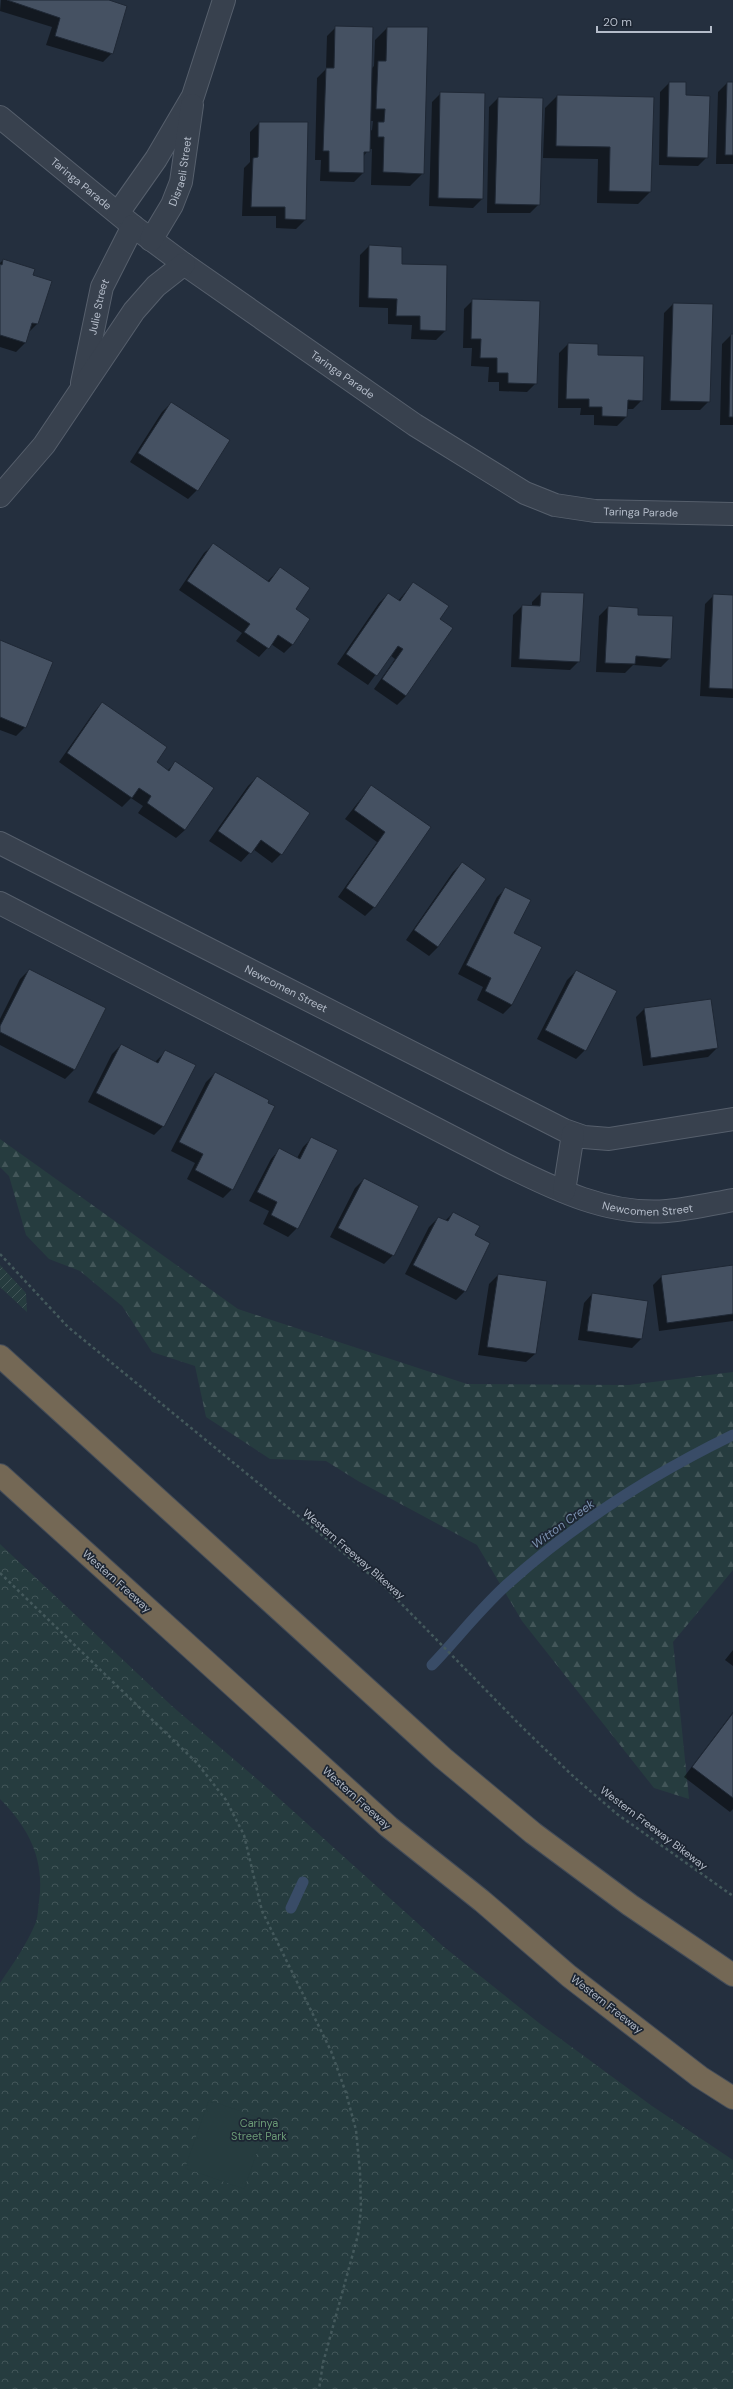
<svg xmlns="http://www.w3.org/2000/svg" width="733" height="2389" font-family="'DM Sans',sans-serif">
<style>
.forest{fill:url(#forest-firs)}
.park{fill:url(#park-crowns)}
.garden{fill:url(#garden-furrows)}
.pitch{fill:#263c3f}
.shadow{fill:#0007;fill-rule:evenodd}
.lines{fill:none;stroke-linecap:round;stroke-linejoin:round}
.stream{stroke:#394c67;stroke-width:11}
.building{fill:#455162;stroke:#1f2835}
.minor-casing{stroke:#565f6c;stroke-width:24}
.highway-casing{stroke:#434c59;stroke-width:24}
.path{stroke:#44595c;stroke-width:2.5;stroke-dasharray:3 3;stroke-linecap:butt}
.minor{stroke:#38414e;stroke-width:22}
.highway{stroke:#746855;stroke-width:22}
.labels{text-anchor:middle;stroke-width:3.5;stroke-linejoin:round;paint-order:stroke}
.street-label{font-size:11px;fill:#b4bcc9;stroke:#1d2633}
.park-label{font-size:11px;fill:#6b9a76;stroke:#1d2633}
.water-label{font-size:12px;font-style:italic;fill:#7c92b1;stroke:#1d2633}
</style>
<defs>
<pattern id="forest-firs" width="22" height="20" patternUnits="userSpaceOnUse"><rect width="22" height="20" fill="#263c3f"/><path d="M5 1l3.5 6h-7zM16 11l3.5 6h-7z" fill="#435659"/></pattern>
<pattern id="park-crowns" width="20" height="18" patternUnits="userSpaceOnUse"><rect width="20" height="18" fill="#263c3f"/><path d="M2 6a3 3 0 1 1 6 0M12 15a3 3 0 1 1 6 0" fill="none" stroke="#435659"/></pattern>
<pattern id="garden-furrows" width="10" height="10" patternUnits="userSpaceOnUse"><rect width="10" height="10" fill="#263c3f"/><path d="M-1 1l2-2M0 10L10 0M9 11l2-2" fill="none" stroke="#435659"/></pattern>
</defs>
<rect width="100%" height="100%" fill="#242f3e"/>
<path class="forest" d="M0,1139L238,1309L467,1384L629,1385L733,1372V1570L673,1642L689,1799L654,1788L522,1621L477,1545L358,1481L326,1461L270,1459L206,1417L195,1366L152,1352L122,1306L80,1271L49,1259L26,1235L9,1176L0,1167Z"/>
<path class="park" d="M0,1544L172,1706L272,1792L444,1947L539,2023L652,2106L733,2160V2389H0V1983C13,1964 27,1944 36,1922C38,1916 38,1908 39,1901C45,1860 29,1828 0,1799Z"/>
<path class="garden" d="M0,1265L26,1293L27,1312L0,1287Z"/>
<path class="pitch" d="M209,2100L268,2121L244,2189L185,2168Z"/>
<path class="shadow" d="M1,0H106L112,53L103,62L46,45L52,27L0,11Z
M336,27L371,69L374,66L375,40L387,28L423,173L410,186L371,185L372,149H369L363,157V173L354,182L320,181L321,160H315L317,78L326,69L327,36ZM370,121H373L372,130L369,132Z
M669,83L685,96L707,157L698,166L659,165L660,92Z
M727,83H733V164H716L718,92Z
M441,93L482,199L473,208L429,206L432,102Z
M557,96L653,98L650,192L638,204L597,203L598,159L543,158L545,108Z
M498,98L539,204L530,213H487L489,107Z
M259,123L305,220L296,229L276,228V216H242L244,168L250,162V132Z
M369,246L401,265L445,331L436,340L411,339L412,325L388,324V308L359,307L360,255Z
M3,260L32,275L37,324L29,332L25,343L16,352L0,347V263Z
M473,300L536,383L527,392L499,391V382H488L489,367L471,366L472,348H463L464,309Z
M673,304L709,401L700,410H661L664,313Z
M731,335H733V425H720L722,344Z
M568,344L597,356L642,400L633,409H627L626,417L617,426L594,425V415H580L581,408H558L559,353Z
M171,403L197,490L188,499L130,462L162,412Z
M213,545L267,582L280,568L295,610L293,644L284,653L271,644L259,657L236,641L242,633L179,590L204,553Z
M413,583L439,620L406,696L397,705L374,689L395,659L390,655L368,685L337,664L379,603L388,594L398,601Z
M541,593L579,661L570,670L511,667L513,615L522,606L532,607V602Z
M714,595L733,596V698L700,696L705,604Z
M608,607L637,616L670,658L661,667L633,665L625,673L596,672L599,616Z
M0,641L25,727L16,736L0,730Z
M102,703L155,762L167,771L175,763L185,830L176,838L138,813L143,806L131,798L122,807L59,762L94,712Z
M257,777L281,854L272,863L253,849L241,862L209,841L248,786Z
M371,786L430,828L374,907L365,916L338,897L377,842L345,819Z
M462,863L438,947L429,956L406,940L453,872Z
M506,888L513,934L541,948L512,1005L503,1014L477,1000L483,987L458,974L497,897Z
M29,970L105,1009L74,1070L65,1079L0,1045V1019L20,979Z
M576,971L585,1050L576,1059L537,1039L567,980Z
M645,1008L717,1048L708,1057L643,1066L636,1017Z
M121,1045L155,1062L166,1051L163,1126L154,1135L88,1102L112,1054Z
M215,1073L232,1189L223,1198L187,1179L195,1163L171,1151L206,1082Z
M312,1138L297,1228L288,1237L263,1224L269,1211L249,1201L271,1159L279,1150L297,1158L303,1147Z
M364,1179L393,1255L384,1264L330,1237L355,1188Z
M453,1213L474,1236L465,1291L456,1300L405,1274L429,1227L438,1218L445,1221Z
M733,1266V1321L659,1331L653,1285L662,1276Z
M498,1275L535,1354L526,1362L478,1355L489,1284Z
M592,1294L646,1302L641,1339L632,1348L578,1340L584,1303Z
M733,1650V1666L725,1660Z
M733,1712V1809L730,1812L684,1777Z"/>
<g class="lines">
<path class="stream" d="M432,1665C458,1638 482,1606 511,1581C577,1522 653,1474 733,1435
M291,1908L303,1882"/>
</g>
<path class="building" d="M7,0H109L127,6L113,54L55,36L60,18Z
M335,26L373,27L370,152H364V173L329,172V151H323L326,68H334Z
M387,27H428L424,174L383,172L384,137H378V122H384L385,109H376L378,61H386Z
M669,82H686V95L710,96L708,158L667,157Z
M727,82H733V155H725Z
M440,92L485,93L483,199L438,198Z
M557,95L654,97L651,192L609,191L610,147L556,146Z
M498,97L543,98L540,205L495,204Z
M259,122H308L306,220L285,219V207H251L253,158L258,157Z
M369,245L402,247V264L447,265L446,331L420,330V316H396L397,299L368,298Z
M3,259L35,269L33,275L52,281L38,324L32,323L26,343L0,335V264L2,265Z
M472,299L540,301L537,384L508,383V373H497V358H480L481,339H471Z
M673,303L713,304L710,402L670,401Z
M731,334H733V417H729Z
M568,343L598,344V355L644,356L643,401L628,400L627,417L602,416V407H589V399H566Z
M171,402L230,440L198,491L138,453Z
M213,543L269,582L280,567L310,588L296,609L310,619L293,645L278,635L269,649L244,632L250,624L187,581Z
M413,582L449,606L440,619L453,628L406,696L382,679L403,649L398,646L377,676L346,654L388,593L400,601Z
M541,592L584,593L580,662L519,659L522,605L540,606Z
M713,594L733,595V689L709,688Z
M608,606L638,608V615L673,616L671,659L636,656L635,664L605,663Z
M0,640L53,662L26,728L0,717Z
M102,702L167,747L157,762L169,771L175,761L214,788L185,830L147,803L151,796L139,788L132,798L67,753Z
M257,776L310,813L282,855L261,840L251,854L218,831Z
M371,785L431,827L375,908L346,888L385,832L354,810Z
M462,862L486,879L438,947L414,930Z
M505,887L531,900L514,933L542,947L512,1005L485,991L491,978L466,965Z
M29,969L106,1008L75,1070L0,1032V1026Z
M576,970L617,991L586,1051L545,1030Z
M711,999L718,1048L651,1058L644,1008Z
M121,1044L158,1063L165,1050L196,1065L164,1127L96,1093Z
M215,1072L269,1100L268,1103L275,1106L233,1190L195,1170L203,1154L179,1142Z
M311,1137L338,1150L298,1229L271,1215L277,1202L257,1192L279,1148L300,1159Z
M364,1178L419,1206L394,1256L338,1228Z
M453,1212L480,1226L475,1235L490,1243L466,1292L413,1265L438,1217L448,1221Z
M733,1265V1314L667,1323L661,1275Z
M498,1274L547,1281L536,1354L487,1347Z
M592,1293L648,1301L642,1339L587,1331Z
M733,1713V1798L692,1767Z"/>
<g class="lines">
<g class="minor-casing">
<g id="minor">
<path id="s1" d="M0,117L133,226L184,264L415,425L525,493L555,505L595,511L733,514"/>
<path d="M118,213L156,159L193,96L224,0"/>
<path id="s2" d="M151,240L172,205L181,182L192,105"/>
<path id="s3" d="M82,383L102,287L133,226"/>
<path d="M0,496L44,445L134,311L156,286L184,264"/>
<path id="s4" d="M0,843L564,1130L584,1137L609,1139L733,1119"/>
<path id="s5" d="M0,903L504,1164C554,1189 609,1216 667,1211C689,1209 711,1204 733,1200"/>
<path d="M564,1191L573,1134"/>
</g>
</g>
<g class="highway-casing">
<path id="highway" d="M0,1356L443,1758L533,1833L630,1905L733,1975
M0,1475L389,1827L482,1901L569,1976L700,2077L733,2098"/>
</g>
<path class="path" d="M0,1254L68,1327L385,1587L523,1728L574,1777L617,1814L733,1896
M0,1573L197,1763L226,1800L244,1835L262,1911L331,2051L346,2093L356,2130L360,2172L361,2209L358,2235L323,2363L319,2389"/>
<use href="#minor" class="minor"/>
<use href="#highway" class="highway"/>
</g>
<g class="labels">
<g class="street-label">
<text dy="4" stroke="none"><textPath href="#s2" startOffset="76">Disraeli Street</textPath></text>
<text dy="4" stroke="none"><textPath href="#s1" startOffset="105">Taringa Parade</textPath></text>
<text dy="4" stroke="none"><textPath href="#s3" startOffset="78">Julie Street</textPath></text>
<text dy="4" stroke="none"><textPath href="#s1" startOffset="429">Taringa Parade</textPath></text>
<text dy="4" stroke="none"><textPath href="#s1" startOffset="765">Taringa Parade</textPath></text>
<text dy="4" stroke="none"><textPath href="#s4" startOffset="321">Newcomen Street</textPath></text>
<text dy="4" stroke="none"><textPath href="#s5" startOffset="720">Newcomen Street</textPath></text>
<text transform="translate(354 1554) rotate(41)" y="4">Western Freeway Bikeway</text>
<text transform="translate(117 1581) rotate(42)" y="4">Western Freeway</text>
<text transform="translate(357 1798) rotate(42)" y="4">Western Freeway</text>
<text transform="translate(654 1828) rotate(37)" y="4">Western Freeway Bikeway</text>
<text transform="translate(607 2004) rotate(38)" y="4">Western Freeway</text>
</g>
<g class="park-label">
<text x="259" y="2127">Carinya<tspan x="259" dy="13">Street Park</tspan></text>
</g>
<g class="water-label">
<text transform="translate(563 1524) rotate(-36)" y="4">Witton Creek</text>
</g>
</g>
<path d="M597 26v6h114v-6" fill="none" stroke="#b4bcc9" stroke-width="2"/>
<text x="603" y="26" font-size="12" fill="#b4bcc9" stroke="#1d2633" stroke-width="3" paint-order="stroke">20 m</text>
</svg>
